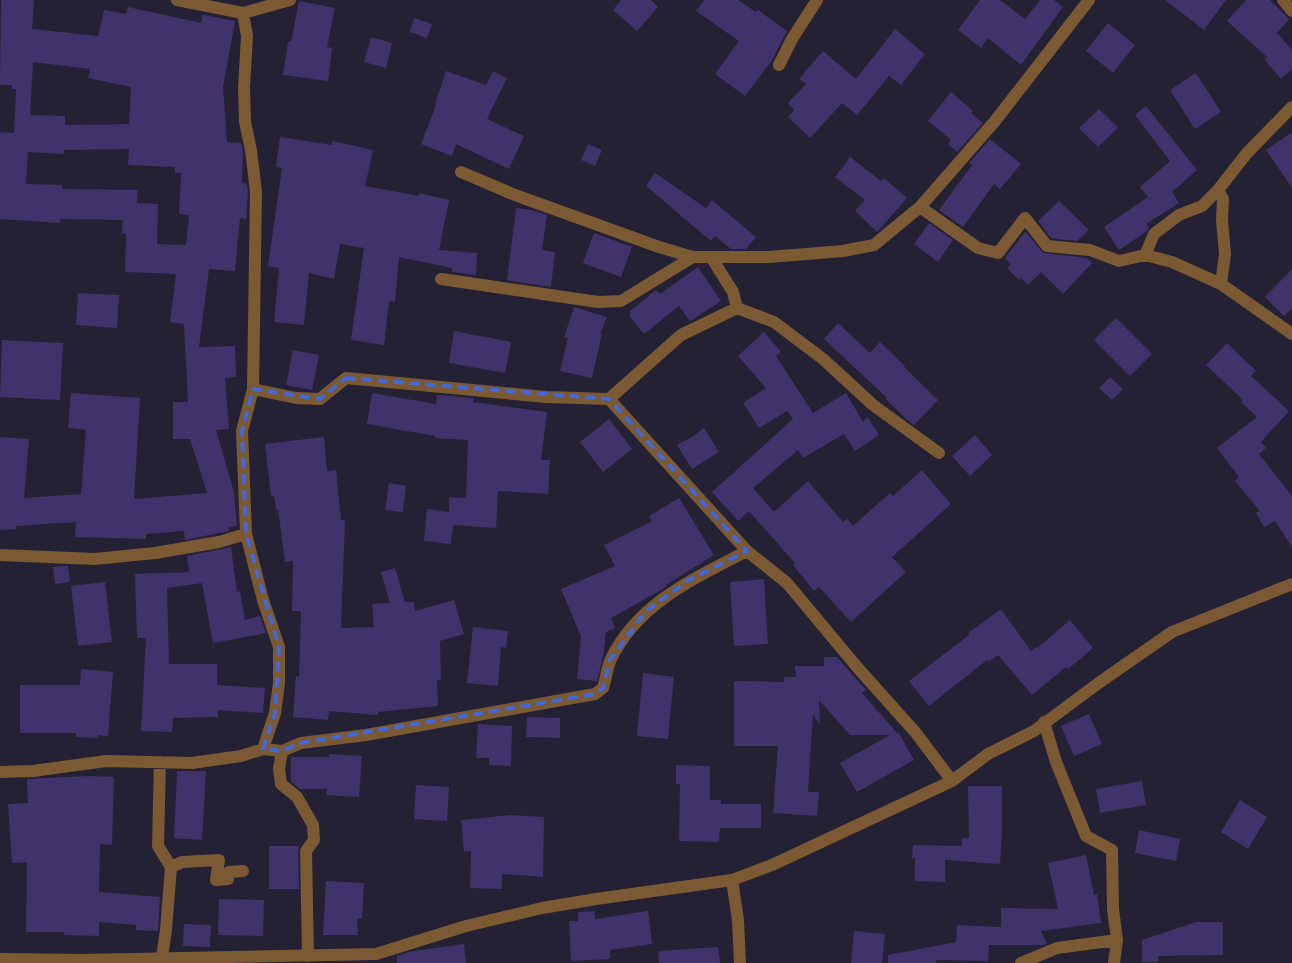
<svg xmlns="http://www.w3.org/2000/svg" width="1292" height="963" font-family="Lora,serif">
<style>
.building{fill:#40326a;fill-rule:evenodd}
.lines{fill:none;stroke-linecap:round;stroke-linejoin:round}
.street{stroke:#7a5933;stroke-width:12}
.marked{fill:none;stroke:#4268d9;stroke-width:4;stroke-dasharray:10 6;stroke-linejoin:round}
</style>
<rect width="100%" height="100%" fill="#252134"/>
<path class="building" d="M1,0H34L32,29L98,36L104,10L126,14L128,7L201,23L203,15L235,21L223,87L227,142L241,143L243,151L242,183L247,184L248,192L246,219L240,218L235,271L209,269L199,347L235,346L236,377L225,378L229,429L216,430L234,492L237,526L228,527L229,531L185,540L184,531L146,534V539L75,537L76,522L16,526V529L0,530V437L29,439L24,498L81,494L86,430L68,428L71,393L140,398L134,499L207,493L190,439H173V402H188L184,324L170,322L176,274L125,272L126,234L122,233L123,220L60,219V223L0,219V132L14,133L16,89H12V85H0ZM33,62L90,69L88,78L131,87L129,124L65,125V116L30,115ZM129,149L128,165L175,167V173H181L179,214L189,215L186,245L157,244L158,204L137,203L138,190L62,189V185L26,184L28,152L64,154V150Z
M621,0H651L658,7L637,31L613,10Z
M704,0H738L756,12L758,10L787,31L772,60L745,96L715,74L739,41L696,11Z
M980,0H1000L1025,19L1040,0H1054L1063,7L1021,65L988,38L981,48L958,30Z
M1165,0H1226L1204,30Z
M1246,0H1270L1289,19L1277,33L1292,50V69L1281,79L1264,59L1267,57L1227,21Z
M299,1L335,8L327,47L332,48L328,81L283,75L288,42H291Z
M414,18L432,24L427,38L410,32Z
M1108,23L1135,45L1113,73L1086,51Z
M895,29L925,54L901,85L889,76L857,115L842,103L810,138L788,117L794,110L788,103L806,84L799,79L823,51L856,79Z
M371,37L392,43L386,68L364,62Z
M446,71L486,85L493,71L507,78L487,119L524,136L509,169L456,144L452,156L421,144L436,105L435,104Z
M1196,73L1221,112L1195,129L1170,90Z
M951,92L973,111L971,113L983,123L957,152L948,144L951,140L928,121Z
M1146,106L1197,170L1172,192L1179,203L1146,224L1149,228L1146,232L1119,250L1104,227L1148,197L1140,187L1170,161L1135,115Z
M1099,109L1118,128L1098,147L1079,128Z
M1292,132V188L1266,150Z
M280,137L332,145V141L373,150L365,186L419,196V193L449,200L439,250L477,253L476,275L452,272V268L399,257L395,302L389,301L384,345L351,340L364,248L340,244L334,279L309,273L304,325L274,322L279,268L268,266L282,168L276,167Z
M990,139L1021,164L1000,189L994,184L963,227L939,210L972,165L969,163Z
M588,144L602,150L595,166L581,160Z
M850,157L881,181L884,178L907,198L877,232L855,211L865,200L835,177Z
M655,173L706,208L712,200L756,237L746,249H731L715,236L711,241L646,186Z
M1059,201L1089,230L1077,241L1051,238L1038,221Z
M516,208L532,210L547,215L542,250L555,252L551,287L507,280Z
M929,223L953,240L938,262L914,244Z
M1026,232L1043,253L1087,258L1092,263L1063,294L1041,272L1028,285L1021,278L1019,280L1007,268L1011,264L1005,258L1024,233Z
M594,233L632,247L621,277L583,263Z
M698,267L721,301L690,321L679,306L644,334L630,317V311L656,290L660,294Z
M1292,269V308L1284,316L1265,297Z
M78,293L119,295L117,328L76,325Z
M574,307L607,317L600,334L602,333L592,378L560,371L568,338L564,337Z
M1116,318L1152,354L1130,376L1094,340Z
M838,323L870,353L880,342L905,366L904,367L938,400L914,425L905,418L886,399L887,398L824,339Z
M454,331L511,342L505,373L449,363Z
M764,332L781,352L776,356L813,413L846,393L863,422L868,417L879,435L855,451L844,434L803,458L798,450L753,488L774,512L808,481L843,522L847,519L853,526L890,493L893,496L922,470L951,504L892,557L906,572L851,622L819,587L814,591L793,565L795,563L749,511L738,521L712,492L793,419L787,411L759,428L743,403L766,388L738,356Z
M2,340L63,343L60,400L0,397Z
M1227,343L1256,371L1251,376L1289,411L1261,442L1266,448L1259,454L1292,496V547L1275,521L1264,527L1256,513L1260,511L1235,481L1239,477L1217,448L1257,417L1241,402L1243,400L1206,365Z
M293,350L319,355L312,390L286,385Z
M1110,377L1123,389L1112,400L1099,388Z
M372,393L436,404L437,395L473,398V402L547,412L541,460H550L548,494L498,491L496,528L453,525L451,544L424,541L427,509L449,512V497L466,498L468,440L435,438V436L367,424Z
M609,419L632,449L603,472L580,442Z
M704,428L719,452L692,469L677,445L695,435Z
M975,435L992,455L970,476L952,456Z
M324,437L327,471L336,470L341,520H345L341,628L374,627L372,604L390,603L381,572L395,568L405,602H414L415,611L454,600L464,634L440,641L441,681L437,680L438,706L378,712V715L329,711L328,720L293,717L296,676L299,677L301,611H292L293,561L285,562L278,509L276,510L274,496H271L265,444Z
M389,483L406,486L403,512L385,510Z
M679,498L714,555L664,586L668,585L663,589L611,618L615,628L606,632L603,657L597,681L577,679L581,636L561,589L615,566L604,545L652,521L649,516Z
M231,547L237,592L240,591L245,620L260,616L266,633L213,643L202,583L167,588L169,664H217V685L265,688L263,713L218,710V717L173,718L172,732L141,731L146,638H137L135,574L189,572L187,556Z
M68,566L70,582L55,584L53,567Z
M764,579L768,644L734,646L730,582Z
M105,582L112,642L78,646L71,586Z
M1001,609L1031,651L1036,647L1037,648L1070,620L1093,648L1068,669L1066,667L1032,695L998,655L988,662L987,660L929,706L909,681L969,635L968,633Z
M473,627L508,631L506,648L501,647L498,686L467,683Z
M824,657H837L866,690L862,693L897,733H899L914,760L857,792L840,763L890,735H850L819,700L820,725L813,714L808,792H819L817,816L773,813L778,746H734V681L784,682V677H796L795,666H824Z
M81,669L113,672L108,736L98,735V738L76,737V733H20V685H80Z
M643,673L674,677L668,739L637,736Z
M1089,714L1102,744L1074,756L1061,726Z
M527,717L560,718V738L526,737Z
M478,724L512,726L511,766L489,765V758H476Z
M329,754L362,756L359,797L326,795L327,789H300L291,782V757H329Z
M676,765L710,766V800H721V804H761V828H720L719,842L679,841L680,784H676Z
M177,771H206L202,840L174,838Z
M88,776L114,777L112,845L100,844L99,892L160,897L158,931L136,930V925L99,922V936L64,935V932H26L27,862L12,863L8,804L28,803L27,779Z
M1142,781L1146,805L1100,813L1096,789Z
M416,785L449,787L447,821L414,819Z
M968,786H1002V832L1000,864L945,860V882L915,881V858H912L913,845L962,846V838H969Z
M1240,800L1267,817L1248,849L1221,832Z
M510,815L544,817L543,877L502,874V889L470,888L471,851L464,852L461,820Z
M1139,830L1180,839L1176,861L1135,853Z
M269,846H299L298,851L299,889H269Z
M1086,855L1094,895L1097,894L1101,923L1041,931L1047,944L1043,945H989L988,961L936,960V963H888V955L956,942L957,925L1001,927V908L1058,909L1048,863Z
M326,881L364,883L362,919L357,918L358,935H323Z
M219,899L264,900L263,936L218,935Z
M595,911V919L648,911L652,944L610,950V959L571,961L569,921H578V912Z
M1196,922H1223V955L1158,956V962H1142V940Z
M184,924L211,925L210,947L183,946Z
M854,931L885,934L882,963H851Z
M464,944L466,963H397V956L413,951Z
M718,947L720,963H659L658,951Z"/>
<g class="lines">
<path class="street" d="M177,0L243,13L290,0
M1283,0L1292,11
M243,13L247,36L244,88L245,122L251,150L256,192L253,389L242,431L246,534L263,600L279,647V683L275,713L263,749
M779,65L792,39L817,0
M461,172L515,195L659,247L693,257H769L843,251L874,245L920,207L995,121L1089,0
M1218,190L1223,199L1222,220L1225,254L1221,284
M920,207L978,248L998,253L1025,218L1047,246L1090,250L1119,261L1145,255L1172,262L1221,284L1292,334
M1145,255L1154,234L1179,215L1202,206L1218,190L1247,153L1292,107
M441,279L598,302L621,301L693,257
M737,308L774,322L823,359L873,405L939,453
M253,389L296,398L320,399L346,378L546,397L609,399L681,335L737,308L733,292L711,257
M609,399L747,551L787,583L857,667L916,733L952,781
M0,555L95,559L155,553L219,542L246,534
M1044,722L1056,762L1086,836L1112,850L1113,909L1117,940L1114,963
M282,751L279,769L281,784L297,797L313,825L314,840L306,851L308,956
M160,762L158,846L171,867L166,930L162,957
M0,772L33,771L106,761L192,763L241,756L263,749L282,751L301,743L366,735L595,694L603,688C606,679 607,667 611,659C638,603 695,578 747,551
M171,867L182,862L219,860L216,880L228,879L229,872L243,871
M732,880L738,920L740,963
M0,959L83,960L376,954L466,926L542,908L596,899L732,880L772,865L952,781L988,754L1034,731L1100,682L1172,632L1292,584
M1021,963L1057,948L1117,940"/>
</g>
<path class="marked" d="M346,378L609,399L747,551L689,580L646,611L610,660L603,688L595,694L301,743L282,751L263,749L275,713L279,647L246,534L242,431L253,389L320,399Z"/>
</svg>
